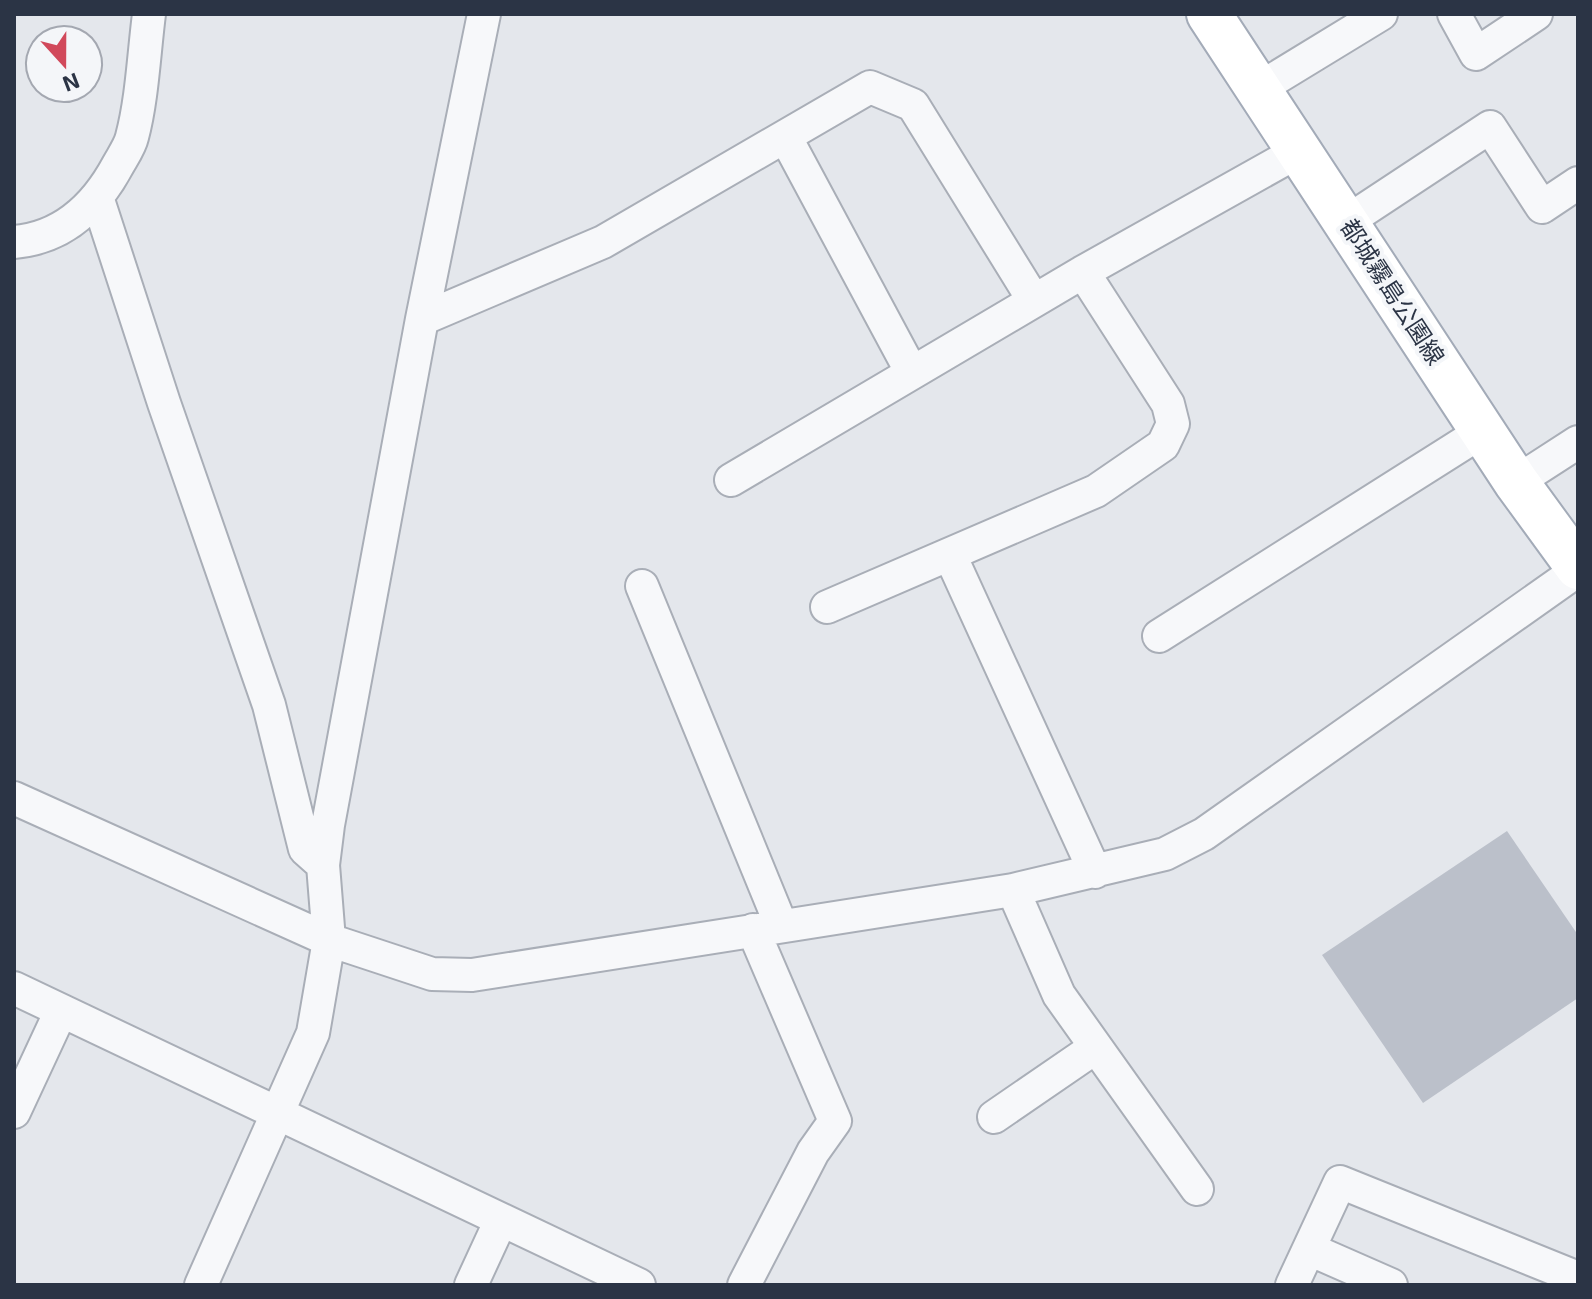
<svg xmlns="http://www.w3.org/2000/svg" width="1592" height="1299" font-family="'Exo 2','Noto Sans JP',sans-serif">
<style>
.building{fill:#bbc0ca}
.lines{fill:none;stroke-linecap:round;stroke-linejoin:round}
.street-casing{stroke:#a9aeb7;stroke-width:36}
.primary-casing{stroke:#a3abb8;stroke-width:48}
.street{stroke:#f7f8fa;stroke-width:32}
.primary{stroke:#fff;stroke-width:44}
.labels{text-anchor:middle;stroke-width:8;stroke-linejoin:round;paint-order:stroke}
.street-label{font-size:24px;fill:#2b3445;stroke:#f4f6f9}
</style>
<rect width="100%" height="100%" fill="#e4e7ec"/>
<path class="building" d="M1507,831L1578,935V998L1423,1103L1322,955Z"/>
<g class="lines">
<g class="street-casing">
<path id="street" d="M1454,14L1476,54L1536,14
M1258,89L1381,14
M786,138L911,371
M98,200L164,403L269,705L305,849L323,865
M1346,222L1490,127L1542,207L1578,183
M14,242C63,238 96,206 118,165C123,156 130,146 132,137C142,100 144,53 149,14
M422,319L603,242L870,87L913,105L1033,299
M731,480L1083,272
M1516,482L1578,442
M950,555L1095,872
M642,586L781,925
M827,607L1096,491L1163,445L1173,424L1168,404L1083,272L1299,151
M1159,636L1483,431
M14,798L329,940L432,974L472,975L1013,890L1165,854L1204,834L1578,570
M1013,890L1059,995L1197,1189
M14,988L639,1285
M14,1112L61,1011
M994,1117L1096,1047
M1309,1249L1391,1285
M201,1285L313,1033L329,940L323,865L328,825L422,319L484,14
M471,1285L501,1220
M744,1285L813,1152L835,1121L753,930
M1292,1285L1340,1182L1578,1278"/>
</g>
<g class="primary-casing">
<path id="primary" d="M1209,14L1516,482L1578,567"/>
</g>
<use href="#street" class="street"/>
<use href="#primary" class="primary"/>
</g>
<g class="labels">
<g class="street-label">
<text transform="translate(1392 292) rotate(57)" y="8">都城霧島公園線</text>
</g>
</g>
<rect width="1592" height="1299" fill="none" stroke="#2b3445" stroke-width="32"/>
<g transform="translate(64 64) rotate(159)"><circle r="38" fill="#f4f6f9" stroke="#a4a8b1" stroke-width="2"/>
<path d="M0-6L14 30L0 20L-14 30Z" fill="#d1495b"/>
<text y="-12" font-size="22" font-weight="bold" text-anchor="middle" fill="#2b3445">N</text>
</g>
</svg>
